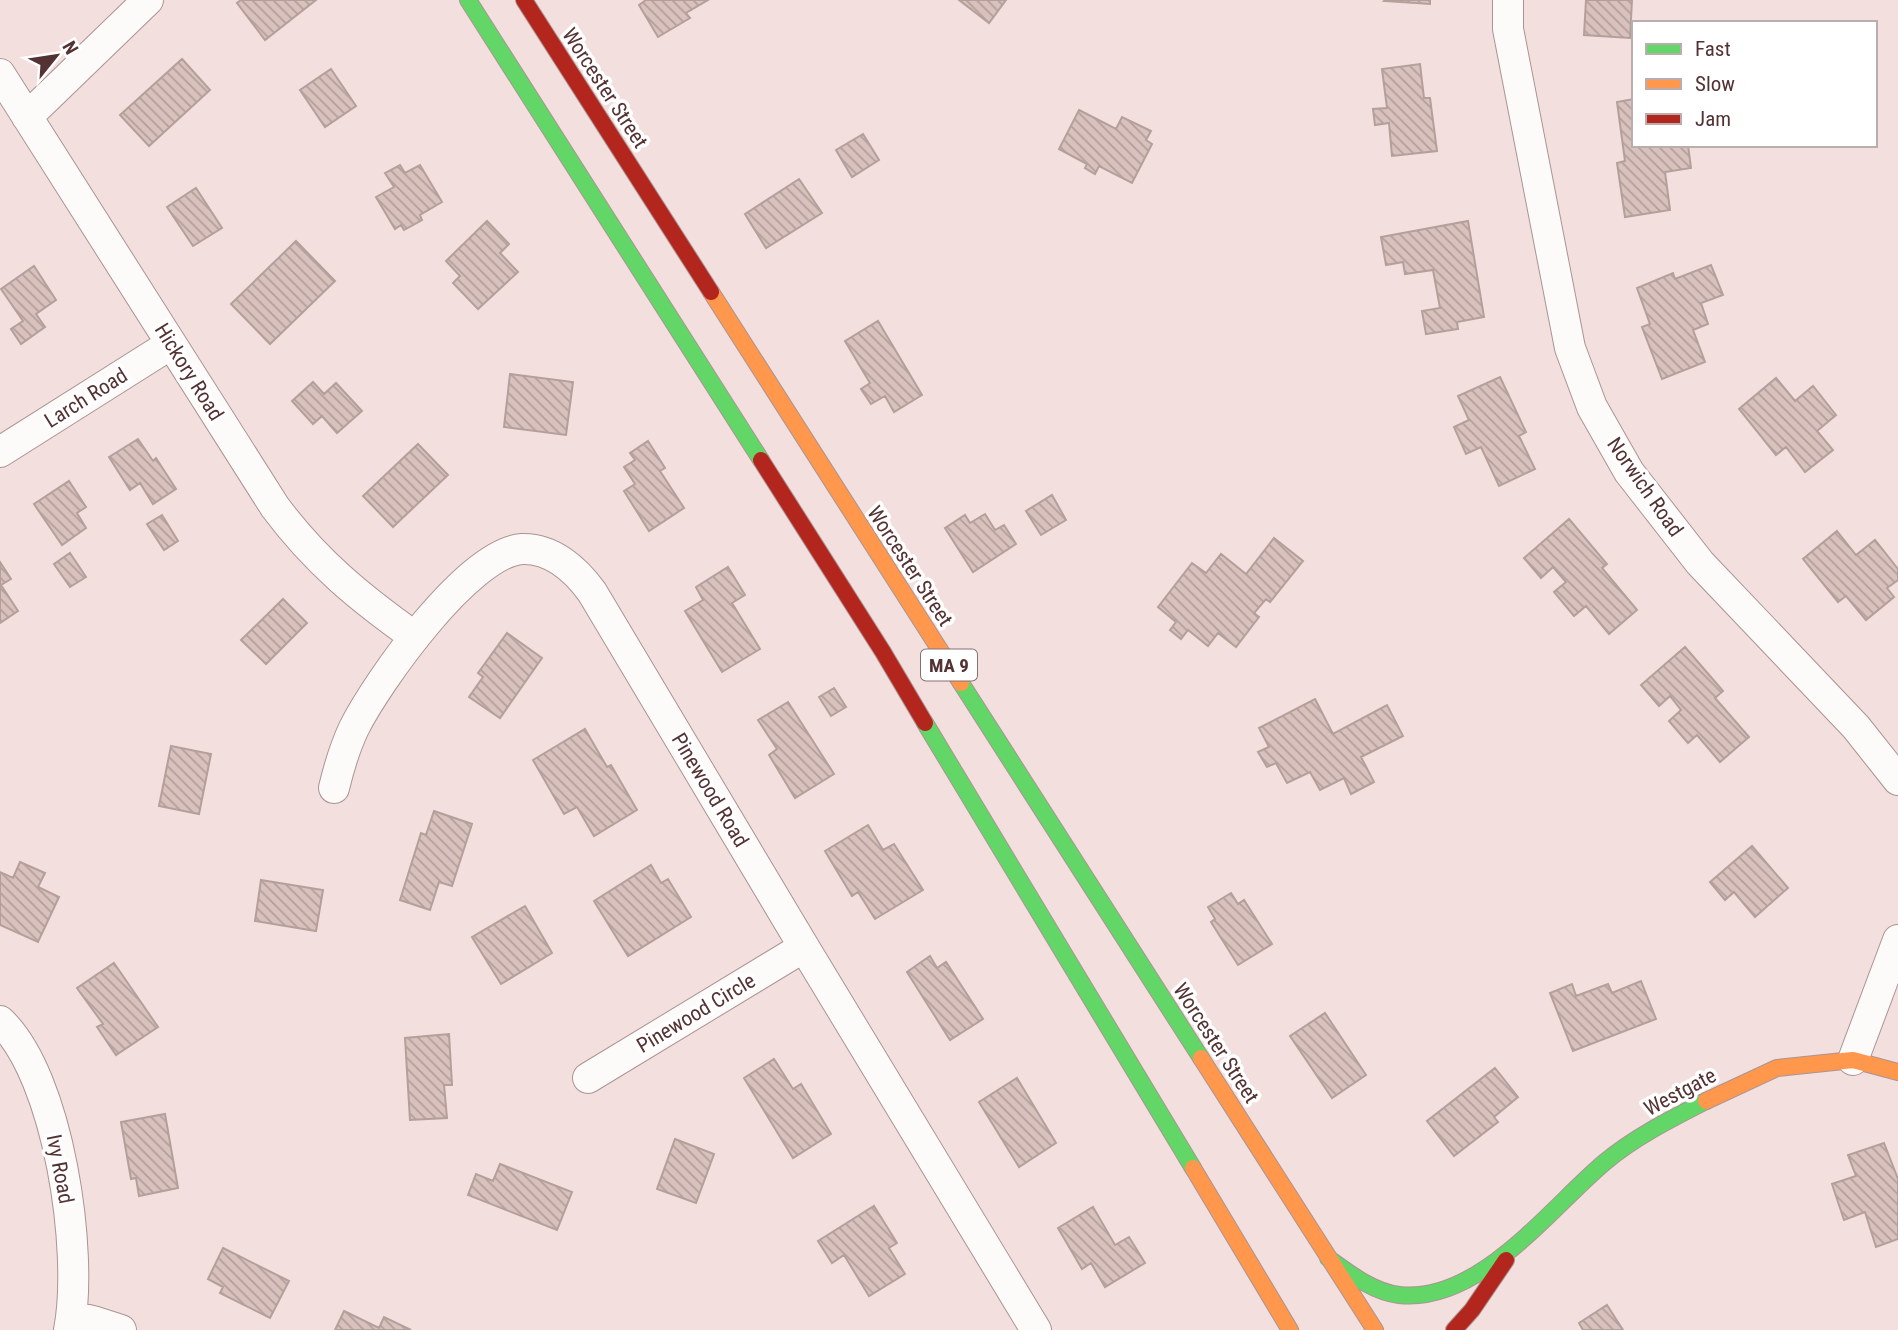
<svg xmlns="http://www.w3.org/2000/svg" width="1898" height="1330" font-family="'Roboto Condensed',sans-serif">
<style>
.building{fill:url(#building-back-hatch);stroke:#b59f9a;stroke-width:2}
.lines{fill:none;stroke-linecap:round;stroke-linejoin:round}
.street-casing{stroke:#aa9494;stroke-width:32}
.fast-casing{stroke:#aa9494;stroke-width:18}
.slow-casing{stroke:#aa9494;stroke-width:18}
.jam-casing{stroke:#aa9494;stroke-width:18}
.street{stroke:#fdfafa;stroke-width:30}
.fast{stroke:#63d668;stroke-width:16}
.slow{stroke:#ff974d;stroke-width:16}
.jam{stroke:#b3261e;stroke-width:16}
.labels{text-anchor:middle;stroke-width:7;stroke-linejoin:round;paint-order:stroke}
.shield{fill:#fff;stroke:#877070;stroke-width:2}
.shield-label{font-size:19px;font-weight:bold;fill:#543233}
.street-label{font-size:21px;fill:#543233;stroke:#fff}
</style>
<defs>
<pattern id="building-back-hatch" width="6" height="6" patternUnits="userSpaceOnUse" patternTransform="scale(1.75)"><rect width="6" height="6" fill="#d9c2bd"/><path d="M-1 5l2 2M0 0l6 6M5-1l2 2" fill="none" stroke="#b39e9a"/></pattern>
</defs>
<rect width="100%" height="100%" fill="#f2dfde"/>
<path class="building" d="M241,0H316L265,40L237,3Z
M646,0H708L686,13L690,18L658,37L639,5Z
M959,0H1006L989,23Z
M1385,0H1430V4L1384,1Z
M1586,0H1632L1630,38L1584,35Z
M182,59L210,90L149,146L120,115Z
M1420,64L1424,98H1430L1437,151L1392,156L1389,123L1375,125L1373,109L1387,108L1382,69Z
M331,69L356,106L325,127L300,90Z
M1634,99V145H1688L1691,168L1665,172L1670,210L1625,217L1617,163L1625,161L1617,102Z
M1079,110L1116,129L1122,117L1151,131L1146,140L1152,144L1132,183L1099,166L1095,174L1085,168L1087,164L1059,149Z
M863,134L879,160L852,177L836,150Z
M400,165L405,173L420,165L442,202L420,215L422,220L404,230L401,225L395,229L376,197L394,187L385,173Z
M799,179L822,213L766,248L745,214Z
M196,188L222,228L193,246L167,207Z
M487,221L509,244L500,253L518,272L478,309L453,283L460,276L446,261Z
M1468,221L1484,317L1457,322L1458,329L1426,334L1422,311L1440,308L1433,270L1405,274L1403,262L1386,265L1381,237Z
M296,241L335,281L270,344L231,304Z
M1711,265L1723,295L1701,303L1708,324L1693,330L1705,362L1662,379L1642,327L1650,324L1637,288L1673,273L1675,279Z
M34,266L56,300L36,314L45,327L21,344L11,329L23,321L1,289Z
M878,321L922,395L894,412L885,396L871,404L861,389L870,383L845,341Z
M510,374L573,382L566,435L504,427Z
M1500,377L1526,432L1519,436L1535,469L1499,486L1481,447L1466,454L1454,427L1469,420L1458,396Z
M1776,378L1795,401L1813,386L1836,415L1817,431L1833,450L1805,472L1786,447L1776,455L1739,409Z
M313,382L324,394L336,383L362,411L337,433L322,416L313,424L292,401Z
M138,439L153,461L156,458L176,489L153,504L140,483L130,490L109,457Z
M648,441L665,468L660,471L684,508L649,531L624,491L635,484L624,467L635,460L630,453Z
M418,444L448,475L393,527L363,496Z
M69,481L86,507L77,513L86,528L62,545L34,504Z
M1052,495L1066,520L1041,535L1026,511Z
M985,514L995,530L1004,525L1016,544L973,572L945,528L965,515L970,523Z
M162,515L178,541L164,550L147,524Z
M1569,519L1607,564L1602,568L1637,610L1609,634L1586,606L1574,616L1554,592L1566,582L1553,567L1541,578L1524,558Z
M1837,531L1856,555L1875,540L1898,569V580L1887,588L1894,597L1866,620L1846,596L1838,602L1803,559Z
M1274,538L1303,561L1270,602L1266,599L1254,613L1259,617L1236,647L1218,633L1208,646L1188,630L1181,639L1170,630L1176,622L1158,607L1192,563L1206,573L1221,554L1246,574Z
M70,553L86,577L70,587L54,564Z
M0,562L11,579L1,585L18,611L0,623Z
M728,567L745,595L732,603L760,649L722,672L685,611L703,600L696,587Z
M283,599L307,623L266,664L241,640Z
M507,633L542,658L500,718L469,697L483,677L478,673Z
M1685,647L1723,691L1715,698L1749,737L1720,762L1697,735L1688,743L1669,721L1681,710L1670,696L1659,706L1641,685Z
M834,688L846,707L831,716L819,697Z
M1315,699L1333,734L1387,705L1403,736L1361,757L1374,782L1351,794L1344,778L1320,790L1310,772L1287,783L1276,763L1267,767L1258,752L1269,747L1259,728Z
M788,702L834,774L795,798L769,755L777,749L758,720Z
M585,729L607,767L611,765L637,810L594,836L577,807L564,814L533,760Z
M171,746L211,754L199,814L159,806Z
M434,811L472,824L452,886L439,882L430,910L400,900L421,833L426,835Z
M868,825L883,850L894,844L923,890L875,919L858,892L852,896L825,851Z
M1752,846L1788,888L1755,917L1734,892L1725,900L1710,882Z
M20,862L45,873L38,887L59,897L38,942L0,925V872L13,878Z
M651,865L661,883L668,879L691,917L628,956L594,901Z
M261,880L323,890L316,931L255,921Z
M1231,893L1238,904L1244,900L1272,944L1238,965L1211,922L1215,919L1208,907Z
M525,906L552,953L501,984L472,937Z
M930,956L937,968L946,962L983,1019L950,1040L907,972Z
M114,963L158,1027L116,1055L97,1027L103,1024L77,988Z
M1641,981L1656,1019L1573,1051L1550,993L1572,984L1576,996L1608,984L1612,993Z
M1325,1013L1366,1075L1332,1098L1290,1036Z
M449,1034L452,1085H444L447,1118L410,1120L405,1038Z
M774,1059L793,1089L801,1084L831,1134L793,1158L744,1078Z
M1495,1068L1518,1097L1494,1117L1498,1122L1454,1156L1427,1121Z
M1017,1078L1056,1143L1019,1167L979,1102Z
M165,1114L178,1188L139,1196L136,1178L131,1179L121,1122Z
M675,1139L714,1154L696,1203L657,1189Z
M1884,1143L1898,1179V1239L1876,1247L1865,1212L1844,1220L1832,1184L1856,1176L1848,1155Z
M500,1164L572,1192L557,1230L468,1195L476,1174L493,1181Z
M874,1206L897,1243L889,1248L905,1274L869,1296L844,1255L832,1263L818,1241Z
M1093,1207L1115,1245L1129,1237L1145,1263L1105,1287L1091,1263L1082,1269L1058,1228Z
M223,1248L289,1281L270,1318L220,1293L223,1287L208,1279Z
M1607,1305L1623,1330H1583L1579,1323Z
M344,1311L379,1328L384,1317L411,1330H335Z"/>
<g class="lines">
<g class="street-casing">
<path id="street" d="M1508,0V29L1570,348L1592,407L1629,472L1700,563L1856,727L1898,780
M0,74L275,507C316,562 360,598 415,637
M27,117L148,0
M0,452L171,344
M334,788C339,767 345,747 354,728C377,682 468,553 522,549C552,548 576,570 592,592L804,947L1036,1330
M0,1021C59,1076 84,1253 69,1330
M1853,1060L1898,940
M588,1078L804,947
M72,1316L93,1321L121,1330"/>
</g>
<g class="fast-casing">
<path id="fast" d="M468,0L761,460
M961,683L1201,1058
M925,723L1193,1168
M1328,1258C1349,1273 1373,1292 1399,1295C1479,1304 1550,1208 1605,1162C1635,1137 1671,1119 1706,1101"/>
</g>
<g class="slow-casing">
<path id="slow" d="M711,292L961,683
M1201,1058L1375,1330
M1706,1101L1777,1068L1853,1060L1898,1072
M1193,1168L1290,1330"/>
</g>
<g class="jam-casing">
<path id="jam" d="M524,0L711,292
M761,460L883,652L925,723
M1454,1330L1472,1310L1506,1260"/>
</g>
<use href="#street" class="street"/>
<use href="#fast" class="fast"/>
<use href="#slow" class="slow"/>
<use href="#jam" class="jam"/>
</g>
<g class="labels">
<rect class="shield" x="921" y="649.5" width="56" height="31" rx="5"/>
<g class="shield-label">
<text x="949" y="672">MA 9</text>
</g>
<g class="street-label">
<text transform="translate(605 88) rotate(57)" y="7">Worcester Street</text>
<text transform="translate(189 372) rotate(58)" y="7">Hickory Road</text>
<text transform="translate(86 398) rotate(-32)" y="7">Larch Road</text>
<text transform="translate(1645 487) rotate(55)" y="7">Norwich Road</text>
<text transform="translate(910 566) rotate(57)" y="7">Worcester Street</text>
<text transform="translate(710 790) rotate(59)" y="7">Pinewood Road</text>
<text transform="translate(696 1013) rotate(-31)" y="7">Pinewood Circle</text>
<text transform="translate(1216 1043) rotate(57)" y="7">Worcester Street</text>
<text transform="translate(1680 1092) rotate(-28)" y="7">Westgate</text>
<text transform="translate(60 1169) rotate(79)" y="7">Ivy Road</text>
</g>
</g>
<rect x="1632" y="21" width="245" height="126" fill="#ffffff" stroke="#bbadad" stroke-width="2"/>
<rect x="1646" y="44" width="35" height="10" fill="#63d668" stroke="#bbadad" stroke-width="2"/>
<text x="1695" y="56" font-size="21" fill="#543233">Fast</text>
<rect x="1646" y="79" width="35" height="10" fill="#ff974d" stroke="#bbadad" stroke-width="2"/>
<text x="1695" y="91" font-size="21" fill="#543233">Slow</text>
<rect x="1646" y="114" width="35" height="10" fill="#b3261e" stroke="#bbadad" stroke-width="2"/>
<text x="1695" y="126" font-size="21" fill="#543233">Jam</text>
<g transform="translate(56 56) rotate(60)" stroke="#ffffff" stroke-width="5" paint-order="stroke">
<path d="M0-5L12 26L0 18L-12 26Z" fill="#543233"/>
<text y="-10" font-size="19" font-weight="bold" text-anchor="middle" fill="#543233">N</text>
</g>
</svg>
